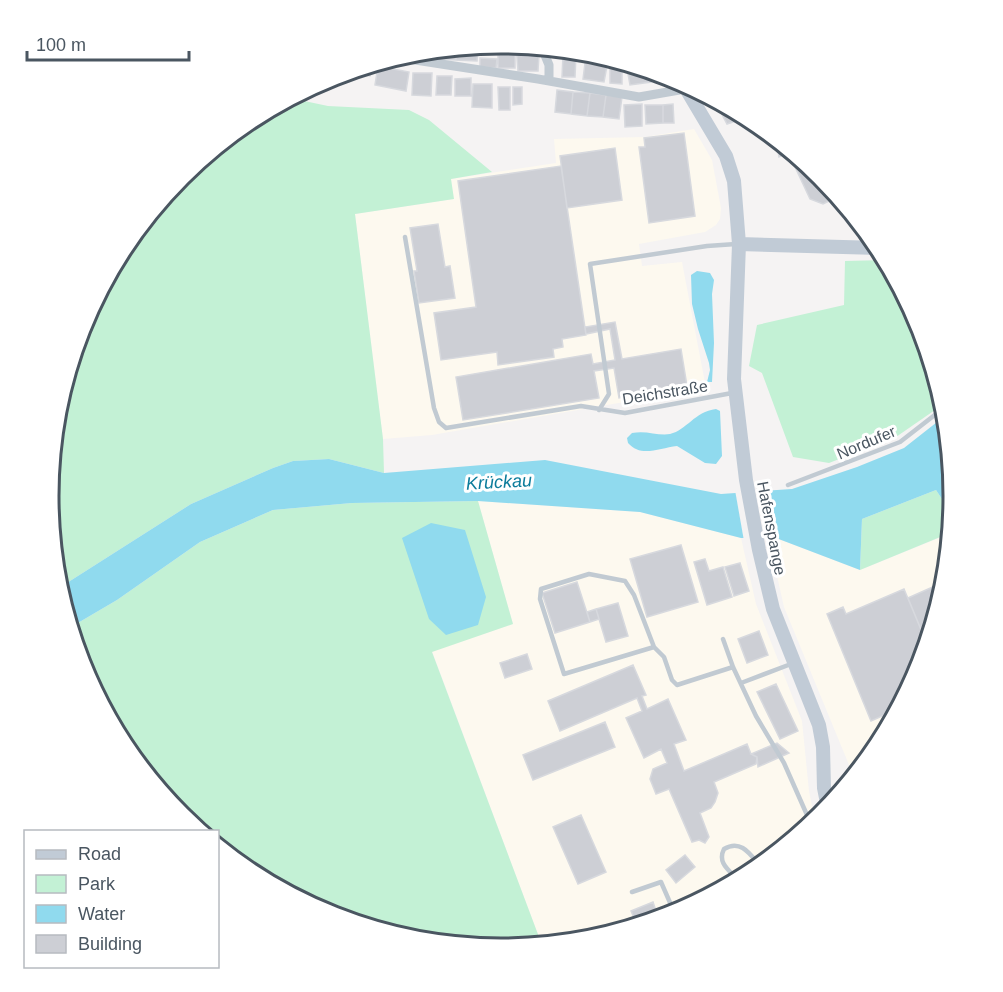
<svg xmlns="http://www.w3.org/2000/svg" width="1003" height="992" font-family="Arial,sans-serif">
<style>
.commercial{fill:#fdf9ef}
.green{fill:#c3f1d5}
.water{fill:#90daee}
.pier{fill:#f5f3f3}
.building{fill:#cdcfd5;stroke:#d7d9de;stroke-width:1.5}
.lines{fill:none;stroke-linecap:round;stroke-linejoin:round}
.lane{stroke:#c1cad2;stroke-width:4.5}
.street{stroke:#c1cad2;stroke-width:9}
.secondary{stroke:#c1cbd6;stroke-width:14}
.labels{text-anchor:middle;stroke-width:6;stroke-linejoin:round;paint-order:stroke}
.street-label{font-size:16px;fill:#4a5661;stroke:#fff}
.water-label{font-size:18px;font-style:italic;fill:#0c7c9b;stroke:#fff}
.rim{fill:none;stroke:#4a5661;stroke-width:3}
</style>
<rect width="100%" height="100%" fill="#f5f3f3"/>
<path class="commercial" d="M694,129L712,160L721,208L720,219L716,225L705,232L639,244L642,266L682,262L706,388L432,435L383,439L355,214L453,199L451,179L556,163L554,139L645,137Z
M478,501L640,512L741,538L756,604L802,721L809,791L815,821L753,872L674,914L589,940L542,945L432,651L513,624Z
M944,536L949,542L945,585L919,669L878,748L854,777L784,607L777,576L776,538L860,570Z"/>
<path class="green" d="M290,98L328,106L409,110L429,120L492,172L451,179L454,199L355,214L383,439L384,473L329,459L293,461L273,468L191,504L59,588L49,496L58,407L84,323L125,244L182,176L250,120Z
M886,260L920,323L943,401L935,410L896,437L829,463L793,457L762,373L749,366L757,325L844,305L845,261Z
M936,490L952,514L950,533L860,570L862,519Z
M478,501L513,624L432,652L542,945L501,948L413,940L328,914L250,872L218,845V832L200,831L181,816L125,747L83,669L71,627L117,600L200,542L273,510L352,503Z"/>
<path class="water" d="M697,271L710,273L714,280L712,294L714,343L712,382H707L710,370L709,363L698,329L692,304L691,275Z
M716,409L720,411L722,456L716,464L705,463L677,446C659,448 641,458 628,443L627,438L632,433C646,430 658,436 670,434C687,430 694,412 716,409Z
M946,415L954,496L952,514L936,490L862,519L860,570L776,538H741L640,512L478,501L352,503L273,510L200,542L117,600L71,627L59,588L191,504L273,468L293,461L329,459L384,473L545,460L721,494L792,489L857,467L904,448Z
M431,523L465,530L486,597L478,625L446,635L429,619L402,538Z"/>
<path class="pier" d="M761,489L770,541H744L735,490Z"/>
<path class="building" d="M516,45L530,46L531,55H539L538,71H518Z
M456,48V60L433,59V50Z
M456,49L478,50L477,61L456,60Z
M498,49H515V68H498Z
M433,50V59L412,58V53Z
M563,55H576L575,77H562Z
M480,58L497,59L496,68L480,67Z
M585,63L607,66L604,82L583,79Z
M626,63L649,70L651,82L630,85Z
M370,65L372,66L370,76L353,73V70Z
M378,66L409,72L406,91L375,85Z
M610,67H622V84L610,83Z
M413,73H432L431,96L412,95Z
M437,76H452L451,95H436Z
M471,78V96H455V79Z
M473,84H492V108L472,107Z
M498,87H510V110H499Z
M513,87H522V104L513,105Z
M557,90L573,92L571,114L555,112Z
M573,92L590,93L587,116L571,114Z
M590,93L606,95L603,117L587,116Z
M606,95L622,97L619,119L603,117Z
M714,99L738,112L739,120L727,124Z
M642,104V126L625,127L624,105Z
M673,104L674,123H663V105Z
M645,105H663V123L646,124Z
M684,133L695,216L649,223L639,147H645L644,138Z
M778,140L791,151L779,157L776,141Z
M615,148L622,200L567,208L560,156Z
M791,151L822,176L838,197L823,204L810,199L788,152Z
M561,166L586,335L562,339L563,347L553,349L554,357L498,365L497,352L441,360L434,313L476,307L458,181Z
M438,224L445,267L450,266L455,298L419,303L414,271H417L410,228Z
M615,322L622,359L681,349L687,386L619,398L614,368L594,371L599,398L463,420L456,377L591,354L593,364L615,360L610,329L586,334L585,327Z
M681,545L698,602L647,617L630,559Z
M705,559L709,571L723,567L732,597L707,605L694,562Z
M740,563L749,591L734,596L725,567Z
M946,581L945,585L927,644L908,598Z
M577,582L590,622L555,633L542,593Z
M904,589L927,644L919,669L898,709L871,721L827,614L843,607L846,614Z
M618,603L628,636L606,642L596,609Z
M596,609L599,619L590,622L587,612Z
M759,631L768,655L747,663L738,639Z
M527,654L532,669L505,678L500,663Z
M633,665L646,695L642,696L647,709L668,699L686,740L674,744L684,771L747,744L751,754L757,757L756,764L714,782L718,793L715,802L711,808L700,813L709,837L705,843L699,840L692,842L669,789L656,794L650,779L653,769L667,763L661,749L644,758L626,718L642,711L637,698L560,731L548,701Z
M776,684L798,731L780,739L757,692Z
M605,722L615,747L533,780L523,755Z
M777,743L789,753L758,767L757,757L751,754Z
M581,815L606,872L578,884L553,827Z
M685,855L695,867L676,883L666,870Z
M653,902L658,917L637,925L631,911Z"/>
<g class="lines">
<path class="lane" d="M405,237L434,408L439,422L446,428L581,406L625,413L732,393
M599,410L609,394L590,264L707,246L736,244
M788,485L900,442L945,407
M723,639L733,667L756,716L784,763L811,824
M654,647L634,595L625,581L589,574L541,589L540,599L564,674L654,647L664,657L672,680L677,685L733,667
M741,683L791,664
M738,880C729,870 717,863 724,849C741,839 750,854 760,866
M632,892L661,882L675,914"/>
<path class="street" d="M542,48L549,65V81
M396,57L538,79L639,97L691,88"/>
<path class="secondary" d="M682,82L726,156L734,181L739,244L734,379L746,480L759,550L773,609L819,725L823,747L824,788L828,808
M739,244L879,248"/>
</g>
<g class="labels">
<g class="street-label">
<text transform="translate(665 392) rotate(-9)" y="6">Deichstraße</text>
<text transform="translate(866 442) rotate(-23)" y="6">Nordufer</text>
<text transform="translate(772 528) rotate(79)" y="6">Hafenspange</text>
</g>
<g class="water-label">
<text transform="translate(499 482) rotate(-3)" y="6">Krückau</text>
</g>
</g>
<path d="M0 0H1003V992H0ZM59 496a442 442 0 1 1 884 0a442 442 0 1 1-884 0Z" fill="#fff" fill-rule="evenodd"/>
<path class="rim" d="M59 496a442 442 0 1 1 884 0a442 442 0 1 1-884 0Z"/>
<rect x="24" y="830" width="195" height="138" fill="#ffffff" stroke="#b7bbc0" stroke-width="1.5"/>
<rect x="36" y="850" width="30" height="9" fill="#c1cbd6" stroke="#b7bbc0" stroke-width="1.5"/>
<text x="78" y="860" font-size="18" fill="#4a5661">Road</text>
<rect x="36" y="875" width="30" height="18" fill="#c3f1d5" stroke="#b7bbc0" stroke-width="1.5"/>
<text x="78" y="890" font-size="18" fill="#4a5661">Park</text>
<rect x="36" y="905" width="30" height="18" fill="#90daee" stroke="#b7bbc0" stroke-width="1.5"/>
<text x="78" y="920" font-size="18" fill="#4a5661">Water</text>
<rect x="36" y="935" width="30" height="18" fill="#cdcfd5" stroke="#b7bbc0" stroke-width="1.5"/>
<text x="78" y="950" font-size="18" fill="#4a5661">Building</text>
<path d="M27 51v9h162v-9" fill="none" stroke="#4a5661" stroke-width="3"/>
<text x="36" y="51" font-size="18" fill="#4a5661" stroke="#ffffff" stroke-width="4.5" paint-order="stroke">100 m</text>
</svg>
